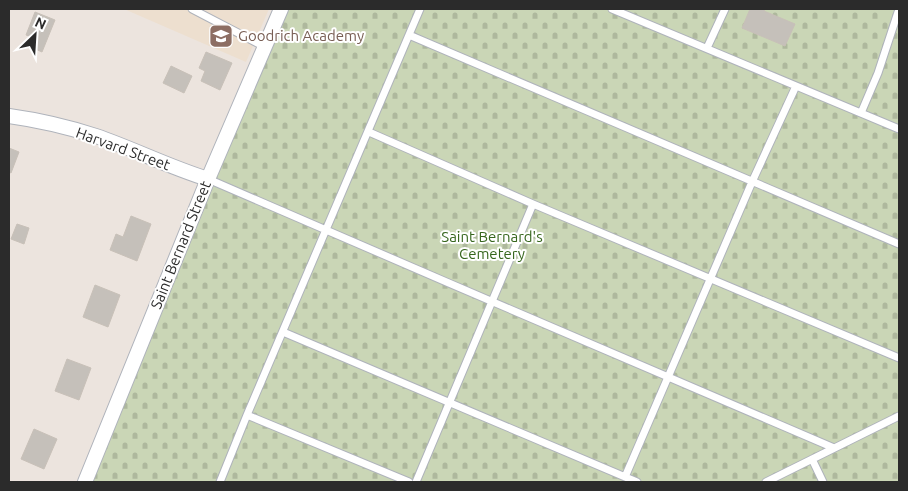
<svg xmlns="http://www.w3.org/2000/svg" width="908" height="491" font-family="Ubuntu,sans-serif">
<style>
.education{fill:#eddfcf}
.cemetery{fill:url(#cemetery-stones)}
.building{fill:#c5c0ba;stroke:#c8c0b8}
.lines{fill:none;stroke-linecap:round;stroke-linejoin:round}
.service-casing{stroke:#afb3bb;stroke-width:9}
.minor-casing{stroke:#afb3bb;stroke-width:16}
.service{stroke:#fff;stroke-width:7}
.minor{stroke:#fff;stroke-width:14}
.labels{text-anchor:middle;stroke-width:4;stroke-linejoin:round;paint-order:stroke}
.education-label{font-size:15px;fill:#785e54;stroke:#fff;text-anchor:start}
.street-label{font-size:15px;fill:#2b2b2b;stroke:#fff}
.park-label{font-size:15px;fill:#37661e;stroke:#fff}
</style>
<defs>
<pattern id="cemetery-stones" width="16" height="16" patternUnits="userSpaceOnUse" patternTransform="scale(1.25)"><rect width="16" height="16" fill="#cad6b6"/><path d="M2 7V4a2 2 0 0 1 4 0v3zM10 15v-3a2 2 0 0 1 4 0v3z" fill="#aeb89d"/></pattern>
</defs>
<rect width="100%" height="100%" fill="#ece4de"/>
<path class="education" d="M124,9H269L246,62Z"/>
<path class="cemetery" d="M281,9H899V482H85Z"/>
<path class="building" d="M750,9H765L764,11L795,24L785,46L742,28Z
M35,12L55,20L42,52L31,47L34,38L26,35Z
M206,52L232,63L220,90L201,81L205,71L199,68Z
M171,66L192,76L184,93L163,83Z
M9,148L19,152L11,173L9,172Z
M131,216L151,224L137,261L110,250L116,234L123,237Z
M17,224L29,228L24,244L11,239Z
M95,285L120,295L108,327L83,317Z
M67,359L91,368L79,400L55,391Z
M34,429L57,439L44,469L21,459Z"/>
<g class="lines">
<g class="service-casing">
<path id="service" d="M192,9L265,47
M612,9L899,129
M409,35L899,244
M707,48L725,9
M861,113L878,73L898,12
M369,132L533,204L899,358
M208,179C416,270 626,358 834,448
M283,332L637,482
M247,415L409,482
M812,459L823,482
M625,477L752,182L796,86
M220,482L247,415L420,9
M416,482L533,204
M766,482L899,416"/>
</g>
<g class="minor-casing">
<path id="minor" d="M9,116C38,120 68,127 96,136C134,149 169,167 208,179
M85,482L208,179L281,9"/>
</g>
<use href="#service" class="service"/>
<use href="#minor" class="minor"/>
</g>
<defs>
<g id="school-square" transform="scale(1.25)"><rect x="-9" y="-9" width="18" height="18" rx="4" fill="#8d6e63" stroke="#fff"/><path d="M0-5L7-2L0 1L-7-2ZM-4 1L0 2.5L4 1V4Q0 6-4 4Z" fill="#fff"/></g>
</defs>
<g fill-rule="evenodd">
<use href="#school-square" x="221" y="36"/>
</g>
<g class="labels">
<g class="education-label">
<text x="238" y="41">Goodrich Academy</text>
</g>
<g class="street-label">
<text transform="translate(123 149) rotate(20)" y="5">Harvard Street</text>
<text transform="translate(181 245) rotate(-68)" y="5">Saint Bernard Street</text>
</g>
<g class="park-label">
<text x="492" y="242">Saint Bernard's<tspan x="492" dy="17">Cemetery</tspan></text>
</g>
</g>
<rect width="908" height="491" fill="none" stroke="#2b2b2b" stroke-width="20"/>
<g transform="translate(35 35) rotate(25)" stroke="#ffffff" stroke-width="4" paint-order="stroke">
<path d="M0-4L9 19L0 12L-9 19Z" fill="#2b2b2b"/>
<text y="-8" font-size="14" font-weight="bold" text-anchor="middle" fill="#2b2b2b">N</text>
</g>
</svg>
